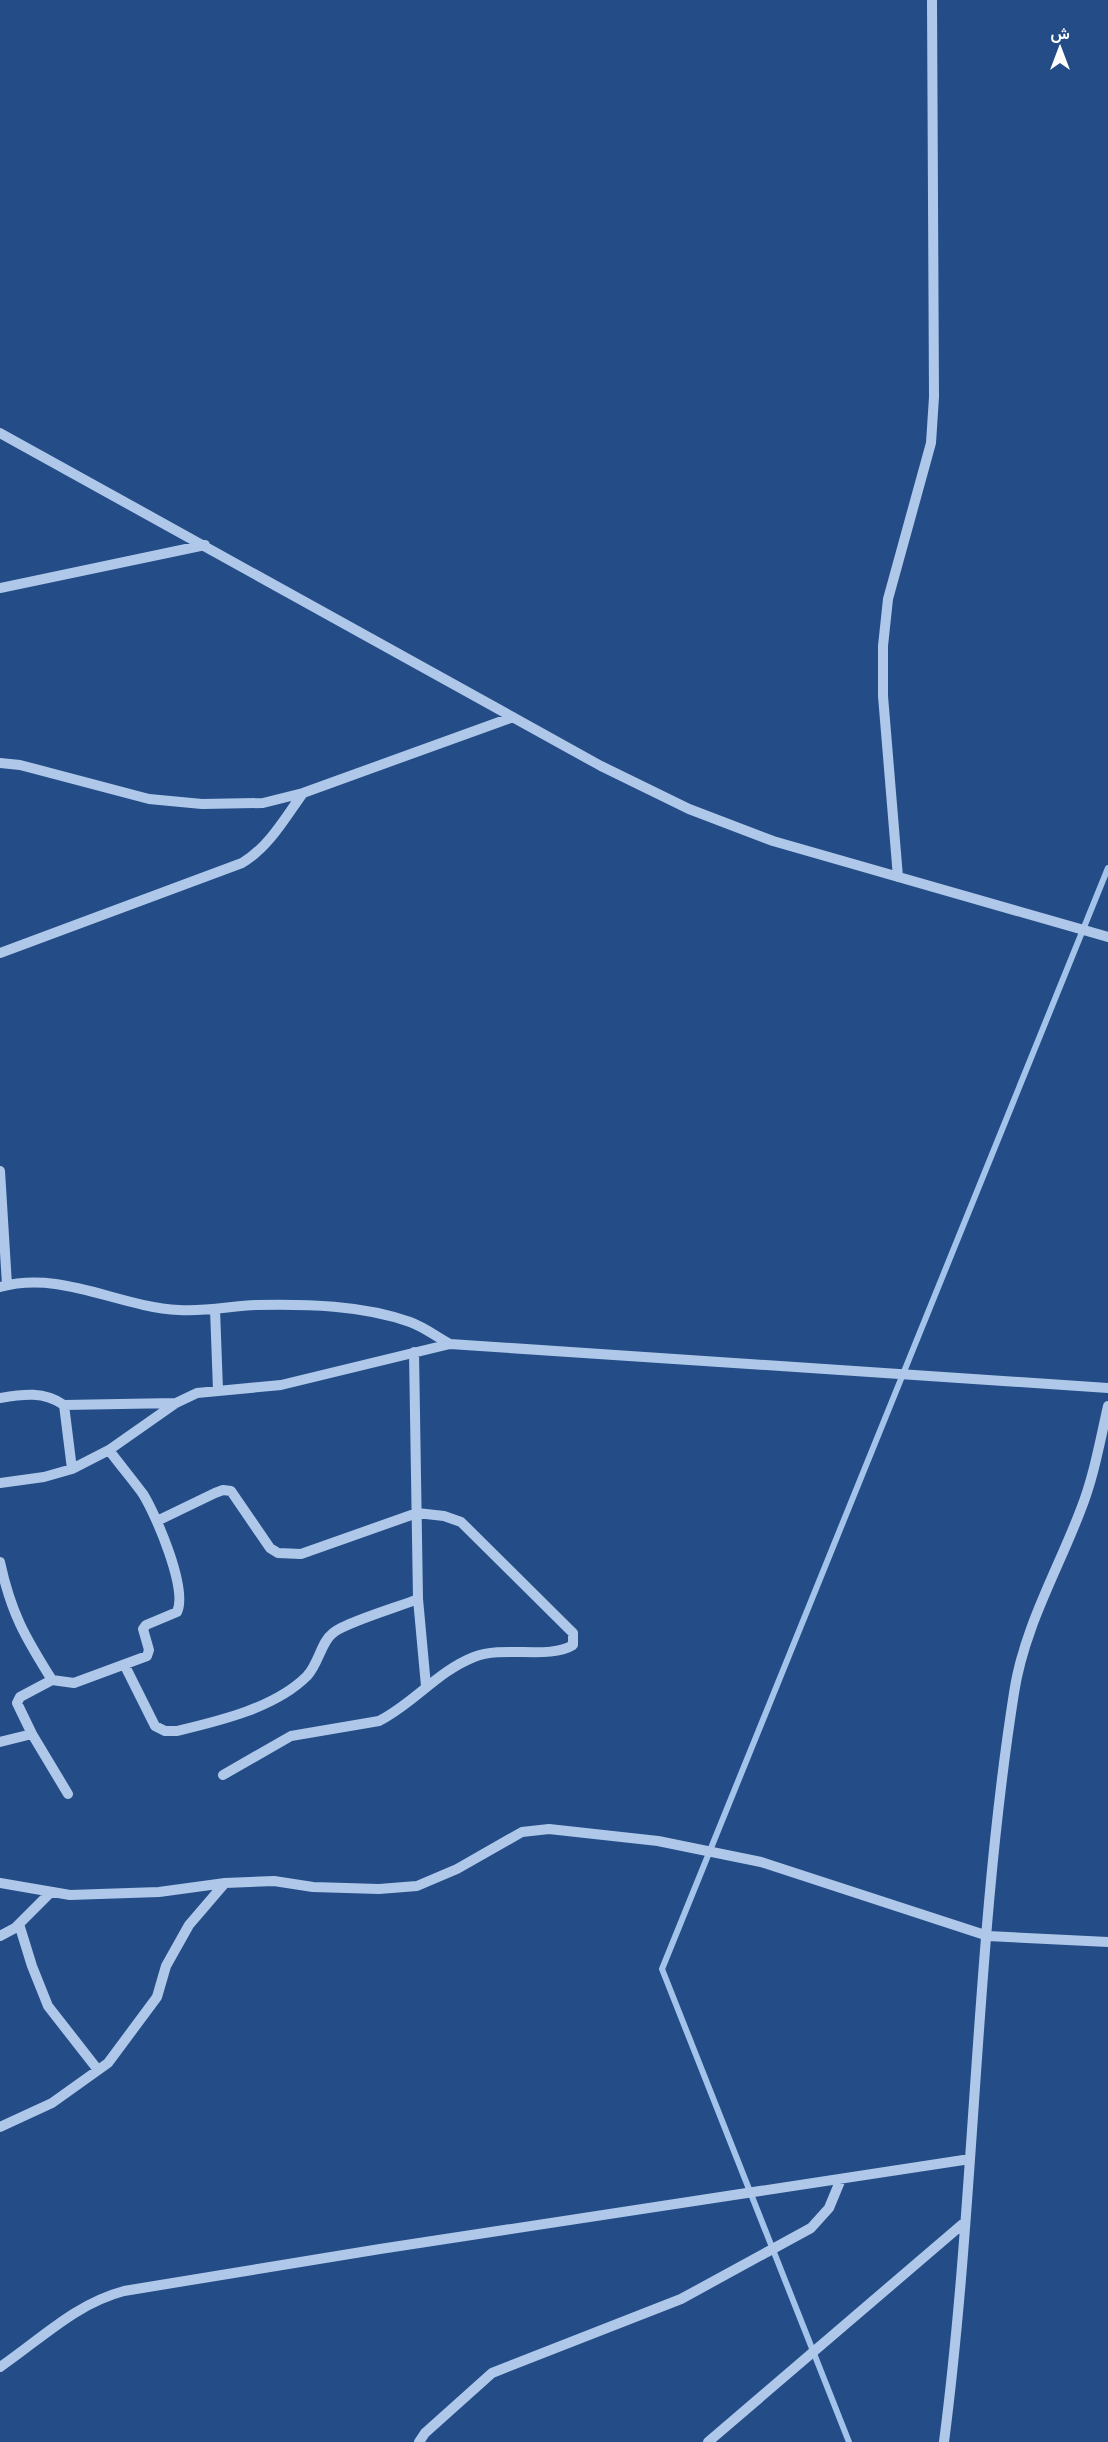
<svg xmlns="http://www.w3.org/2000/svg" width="1108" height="2442" font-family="'Archivo Narrow',Vazirmatn,sans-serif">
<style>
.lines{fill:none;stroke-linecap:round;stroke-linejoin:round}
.stream{stroke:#a3c3ea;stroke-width:6}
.minor{stroke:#afc8e9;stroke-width:10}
</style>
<rect width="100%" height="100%" fill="#244d87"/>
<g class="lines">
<path class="stream" d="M849,2442L662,1969L1108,868"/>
<path class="minor" d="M0,433L601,766L689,809L773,841L1108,937
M0,588L205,545
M0,763L20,765L149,799L202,804L263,803L303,793L513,717
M898,877L883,696V646L888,599L931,443L934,397L932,0
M0,953L242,863C269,847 285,818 303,793
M0,1171L7,1285
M0,1287C62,1270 118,1307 179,1310C205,1312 231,1306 256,1305C307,1304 362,1305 410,1322C424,1327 437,1337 450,1344
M215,1309L218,1390
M414,1352L418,1599L426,1686
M0,1398C23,1394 44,1391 64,1405L176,1403
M64,1405L72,1469
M0,1483L44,1477L72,1469L109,1450L176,1403L197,1393L281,1385L450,1344L1108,1388
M157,1521L215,1493L223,1490L231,1491L270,1548L278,1553L301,1554L417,1513L444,1516L461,1522L573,1633V1645C549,1660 504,1645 474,1657C438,1671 413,1704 379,1721L291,1736L223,1775
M0,1562C11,1613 25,1637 52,1680L74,1683L147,1656L149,1650L143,1629L146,1625L177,1612C188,1589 156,1515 143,1494C132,1479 120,1465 109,1450
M125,1666L155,1726L165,1731H177C219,1721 275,1708 307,1676C319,1663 321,1642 333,1633C344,1623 401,1606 418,1599
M52,1680L20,1697L17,1703L32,1734L68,1794
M0,1742L32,1734
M0,1883L70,1895L159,1892L225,1883L274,1881L313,1887L379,1889L417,1886L457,1869L522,1832L549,1829L658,1841L761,1862L988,1936L1108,1942
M19,1924L32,1966L48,2006L98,2070
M0,1936L15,1928L51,1892
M0,2127L52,2103L108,2063L157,1997L166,1966L189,1925L225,1883
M0,2367C41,2339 75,2304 124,2291L380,2249L970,2159
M419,2442L425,2433L492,2373L681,2299L811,2228L829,2208L841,2179
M708,2442L965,2222
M944,2442C976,2193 975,1940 1014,1693C1024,1627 1058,1570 1081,1509C1094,1476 1100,1441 1108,1406"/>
</g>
<g transform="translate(1060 48)" stroke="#244d87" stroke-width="4.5" paint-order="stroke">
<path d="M0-4.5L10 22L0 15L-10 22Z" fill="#ffffff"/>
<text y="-9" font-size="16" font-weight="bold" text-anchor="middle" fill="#ffffff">ش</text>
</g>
</svg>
